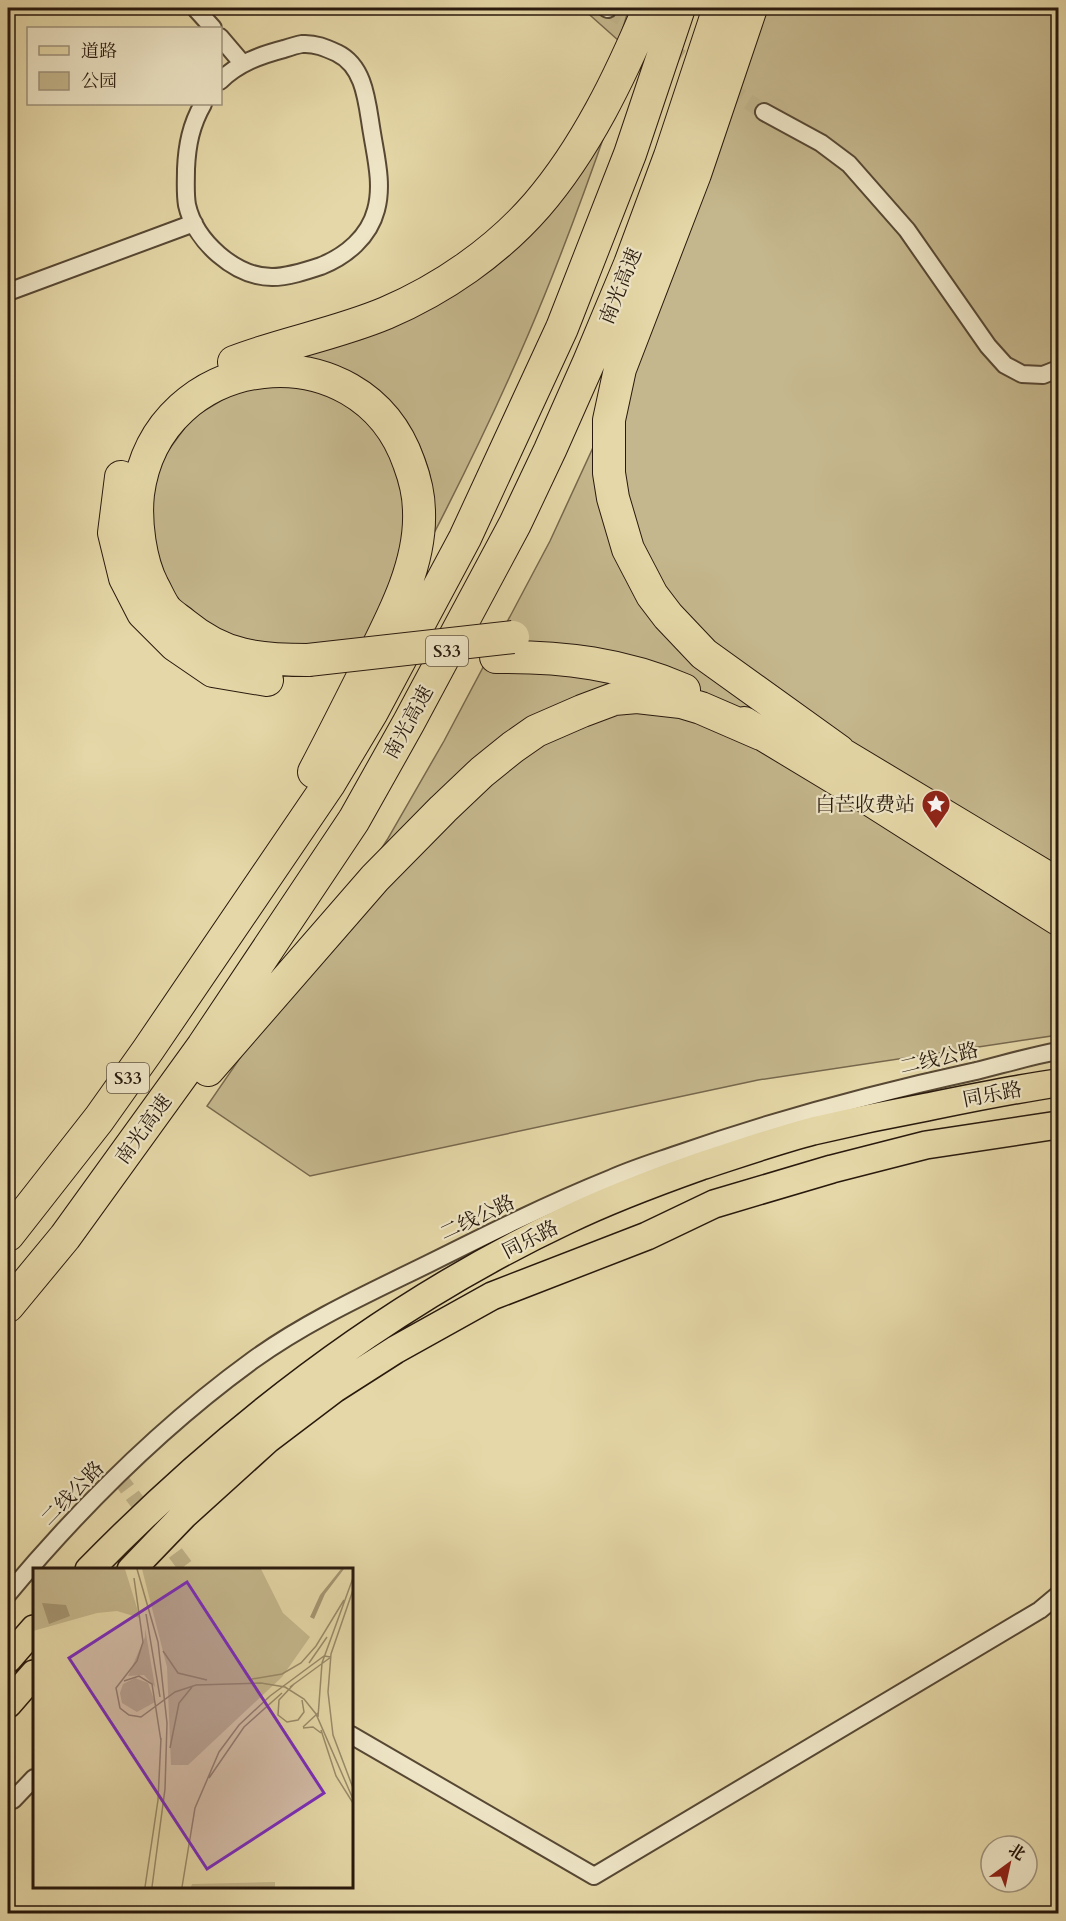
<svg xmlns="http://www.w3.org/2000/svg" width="1066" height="1921" font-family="Cardo,'Noto Serif SC',serif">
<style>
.green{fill:#c5b78d;stroke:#76684d;stroke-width:1.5}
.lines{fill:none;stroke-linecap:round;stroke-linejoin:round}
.minor-tunnel{stroke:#bfb188;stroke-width:16;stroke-dasharray:16 8;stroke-linecap:butt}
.minor-casing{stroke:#574834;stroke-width:20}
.primary-casing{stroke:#28190d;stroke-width:30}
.motorway-casing{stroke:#28190d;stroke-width:34}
.minor{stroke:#eee5c6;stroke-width:16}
.primary{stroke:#e5d7a7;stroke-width:27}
.motorway{stroke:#e5d7a7;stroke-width:32}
.motorway-bridge-casing{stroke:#28190d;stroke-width:34;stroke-linecap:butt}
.motorway-bridge{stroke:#e5d7a7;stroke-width:32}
.labels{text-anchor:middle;stroke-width:4.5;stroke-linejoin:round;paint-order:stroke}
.shield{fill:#eee5c6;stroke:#635644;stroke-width:1.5}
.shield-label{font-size:18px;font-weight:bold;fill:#28190d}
.street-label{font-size:20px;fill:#28190d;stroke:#eee5c6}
.poi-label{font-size:20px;fill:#28190d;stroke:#eee5c6;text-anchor:end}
.inset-road{fill:none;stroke:#998b69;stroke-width:1.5}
.view{fill:#7b2cbf;fill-opacity:0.15;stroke:#7b2cbf;stroke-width:3}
.inset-edge{fill:none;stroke:#28190d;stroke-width:3}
</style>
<rect width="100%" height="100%" fill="#e5d7a7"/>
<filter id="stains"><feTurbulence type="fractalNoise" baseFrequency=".00333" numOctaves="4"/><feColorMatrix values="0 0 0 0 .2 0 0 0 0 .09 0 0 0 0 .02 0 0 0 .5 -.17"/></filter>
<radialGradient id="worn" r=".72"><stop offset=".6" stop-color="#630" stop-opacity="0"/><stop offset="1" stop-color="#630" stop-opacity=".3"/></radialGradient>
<path class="green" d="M582,8H629L619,41Z
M760,8H1058V1035L758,1080L310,1176L207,1106L337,917L387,840L444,741L550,541L625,378Z
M609,122C584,194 558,265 528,335C498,405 465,473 430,541C430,523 433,493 430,476C418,425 378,382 329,365C319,361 308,359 298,357L362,339L423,311Z
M265,385C283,386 301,386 319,392C368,410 407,460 405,515C402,559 384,601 364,640L307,646H272L238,639L207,624L178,600L163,574L153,534L151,511L155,480L162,459L192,418L237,391Z"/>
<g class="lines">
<path class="minor-tunnel" d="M608,9L764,112
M118,1476L188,1570"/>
<g class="minor-casing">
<path id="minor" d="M195,8L213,28
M606,8L608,9
M220,37L243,64
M203,104C191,125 187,145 186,169C186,181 185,193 187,205C195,241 235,277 272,277C288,277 306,271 321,266C346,256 369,237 376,210C383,185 376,158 372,133C367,105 366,67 337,53C326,48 315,43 302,44C296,45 290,47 284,49C261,55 238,63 220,81
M764,112L821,143L849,164L907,230L988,346L1005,365L1022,374L1043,375L1058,369
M8,292L194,223
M8,1594C80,1508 162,1426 253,1360C307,1321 369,1293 428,1264C488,1234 548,1204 610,1179C632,1169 655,1162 678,1154C775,1120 875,1093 976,1071C1004,1064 1031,1056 1058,1051
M351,1735L594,1876L1040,1610L1058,1595
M13,1800L34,1778"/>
</g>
<g class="primary-casing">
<path id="primary" d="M89,1570C228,1428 387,1305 567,1220C610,1199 656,1182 701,1166C738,1154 775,1141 813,1131C851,1122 889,1114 927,1107C971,1098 1014,1089 1058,1083
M131,1570L184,1515L268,1439L334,1389L395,1350L492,1296L647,1236L714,1204L832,1169L926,1145L1058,1125
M8,1659L34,1629
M8,1704L34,1674"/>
</g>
<g class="motorway-casing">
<path id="motorway" d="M751,8L695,174L620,369L609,420V473L613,498L628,549L652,595L668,616L704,654L839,751
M234,362C283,343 336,334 386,313C442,289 496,252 537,205C586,148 620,77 649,8
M121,477L114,533L125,578L143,613L175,645L213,671L267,680
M496,657C562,656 624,664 684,690
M308,660C258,660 224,657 184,624C178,619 169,614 165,608C160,601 157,593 153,586C140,561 135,522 138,494C157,348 361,325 409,463C415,479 419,495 419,512C421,567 390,622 366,670C349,704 332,738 314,772
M744,723L855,790L1058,919
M820,741L1058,884
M208,1070L375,878L443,809L482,772L513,747L536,731L582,711L614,699L637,697L681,702L701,708L761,734
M8,1235L99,1119L148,1050L329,784L372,712L465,538L562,328L630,154L679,8
M8,1306L65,1237L203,1046L354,820L409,722L515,524L550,450L589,362L630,264L670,156L719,8"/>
</g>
<use href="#minor" class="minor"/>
<use href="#primary" class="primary"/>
<use href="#motorway" class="motorway"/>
<g class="motorway-bridge-casing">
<path id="motorway-bridge" d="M308,660L513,637"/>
</g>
<use href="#motorway-bridge" class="motorway-bridge"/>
</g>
<defs>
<g id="sight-pin" transform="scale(1.5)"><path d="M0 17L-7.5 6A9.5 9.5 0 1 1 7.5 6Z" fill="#8f2418" stroke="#eee5c6"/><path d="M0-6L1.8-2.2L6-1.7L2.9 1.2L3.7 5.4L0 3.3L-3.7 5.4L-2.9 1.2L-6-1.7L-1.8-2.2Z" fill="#fff"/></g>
</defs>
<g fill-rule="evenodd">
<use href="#sight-pin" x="936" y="804"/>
</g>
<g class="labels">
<g class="shield">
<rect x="426" y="636" width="42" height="30" rx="4.5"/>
<rect x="107" y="1063" width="42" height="30" rx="4.5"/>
</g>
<g class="shield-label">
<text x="447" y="657">S33</text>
<text x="128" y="1084">S33</text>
</g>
<g class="street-label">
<text transform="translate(620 286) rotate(-68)" y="7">南光高速</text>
<text transform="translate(408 722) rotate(-61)" y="7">南光高速</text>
<text transform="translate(939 1058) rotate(-13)" y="7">二线公路</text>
<text transform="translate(992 1094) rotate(-11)" y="7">同乐路</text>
<text transform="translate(143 1129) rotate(-54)" y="7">南光高速</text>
<text transform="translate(477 1217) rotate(-25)" y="7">二线公路</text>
<text transform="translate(530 1239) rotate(-27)" y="7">同乐路</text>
<text transform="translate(72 1493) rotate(-46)" y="7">二线公路</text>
</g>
<g class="poi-label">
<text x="915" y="811">白芒收费站</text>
</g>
</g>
<g transform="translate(33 1568)">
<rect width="320" height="320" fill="#e5d7a7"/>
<path d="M0,1H92L107,50L84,43L64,45L0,63ZM109,1H228L250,45L277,69L249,109L155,197H138L134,99ZM112,60L122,119L111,107L95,108L112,69ZM102,110L115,115L122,134L104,144L89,135L87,125L90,116ZM242,314V319H158L159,316Z" fill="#c5b78d"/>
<path d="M308,1H311L292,26L281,51L277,49L287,27ZM9,35L33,37L37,48L16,56Z" fill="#a59673"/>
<path class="inset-road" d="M104,1L125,74L134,155L132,221L119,319M101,10L110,74L104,93L83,120L87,140L96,147L108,149L142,124L163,117L228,115L252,119L271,131L283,146L320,231M320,22L298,86L295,124L300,167L320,220M113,46L127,129M130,83L145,105L174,112M276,95L294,69M219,111L249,106L268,95L283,78L311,32M91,113L106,108L119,116L128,173M261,116L246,132L245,147L254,154L265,152L271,144L269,132M257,119L298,89M285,149L289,95L320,10M270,159L285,145M270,160L280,159L288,165M288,162L303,208L320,235M137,180L146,135L159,119M176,210L211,159L249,125M112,319L125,232L128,170M149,319L162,240L186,184L206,157L237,128L291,88L298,89"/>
<path class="view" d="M154,14L291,225L174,301L36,90Z"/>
<rect width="320" height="320" class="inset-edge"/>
</g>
<rect width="1066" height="1921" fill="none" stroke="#e5d7a7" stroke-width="30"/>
<rect x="9" y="9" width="1048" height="1903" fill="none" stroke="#28190d" stroke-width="3"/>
<rect x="15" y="15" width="1036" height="1891" fill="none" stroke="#28190d" stroke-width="1.5"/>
<rect x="27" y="27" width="195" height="78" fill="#eee5c6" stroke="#9f937c" stroke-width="1.5"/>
<rect x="39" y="46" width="30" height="9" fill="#e5d7a7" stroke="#9f937c" stroke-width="1.5"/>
<text x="81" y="57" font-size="18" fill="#28190d">道路</text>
<rect x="39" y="72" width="30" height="18" fill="#c5b78d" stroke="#9f937c" stroke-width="1.5"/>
<text x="81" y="87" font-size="18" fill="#28190d">公园</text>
<g transform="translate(1009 1864) rotate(33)"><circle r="28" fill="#eee5c6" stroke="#9f937c" stroke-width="1.5"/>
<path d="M0-4.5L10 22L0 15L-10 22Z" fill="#8f2418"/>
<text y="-9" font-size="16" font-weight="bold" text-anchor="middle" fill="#28190d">北</text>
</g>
<rect width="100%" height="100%" filter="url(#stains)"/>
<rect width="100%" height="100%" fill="url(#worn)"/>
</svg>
